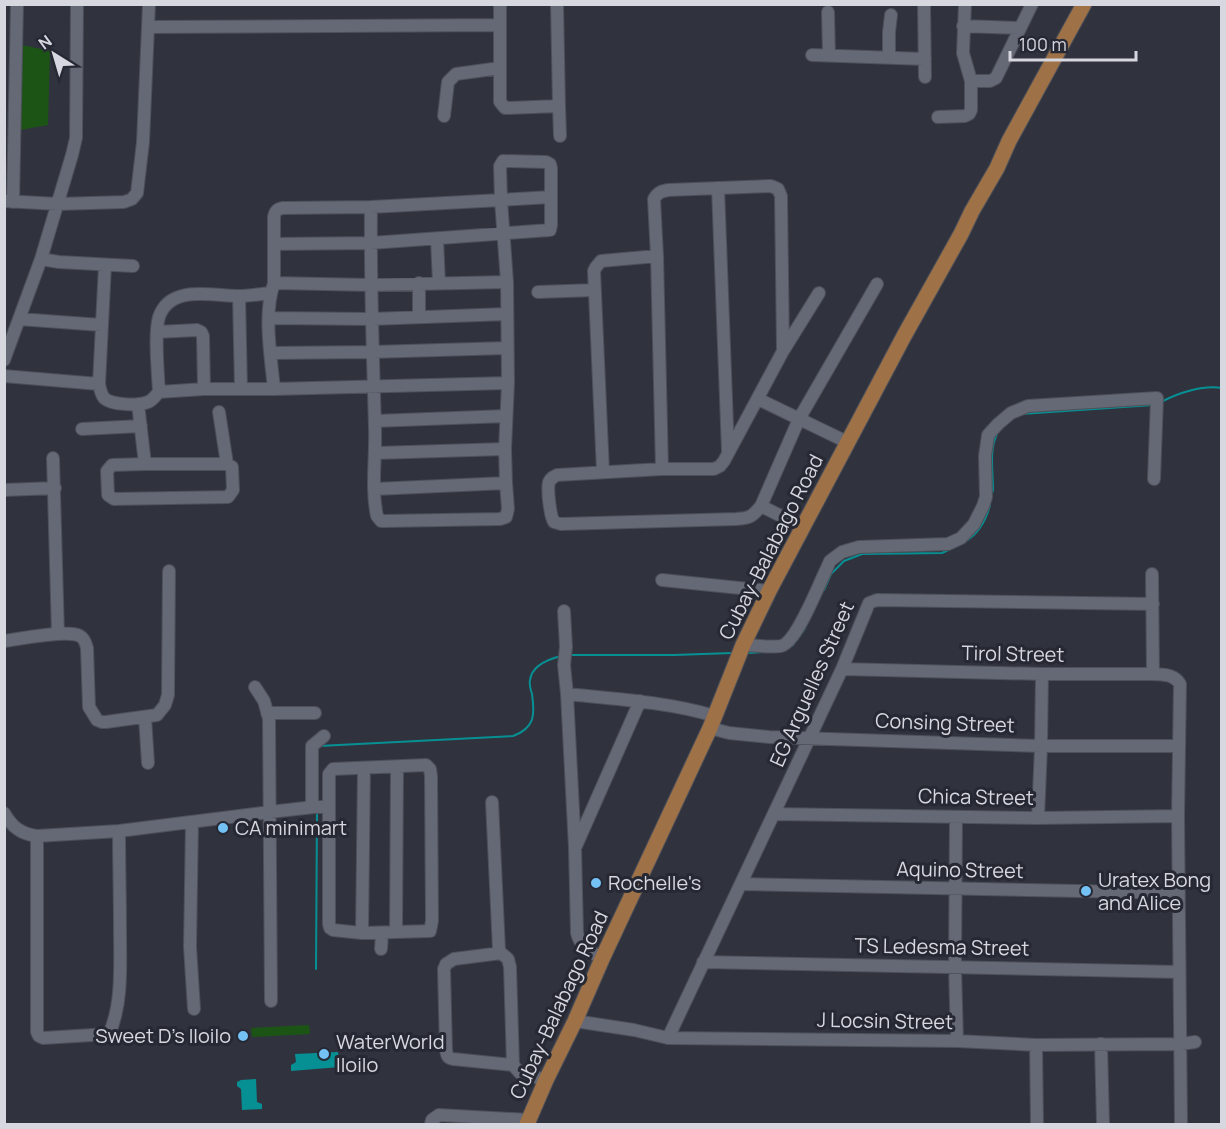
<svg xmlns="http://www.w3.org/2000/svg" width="1226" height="1129" font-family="Manrope,sans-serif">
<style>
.green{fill:#1c5416}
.water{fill:#079094}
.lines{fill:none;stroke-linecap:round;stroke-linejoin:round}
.stream{stroke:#079094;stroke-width:2}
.minor-casing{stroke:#4d5059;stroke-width:14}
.major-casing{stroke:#4d5059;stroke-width:17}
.minor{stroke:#656875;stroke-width:12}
.major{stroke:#9e7147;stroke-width:15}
.poi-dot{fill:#73c1f5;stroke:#262934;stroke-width:2}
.labels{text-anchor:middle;stroke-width:6;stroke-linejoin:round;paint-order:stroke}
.street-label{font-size:20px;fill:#d6d7df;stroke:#262934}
.poi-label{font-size:20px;fill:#d6d7df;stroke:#262934;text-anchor:start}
</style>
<rect width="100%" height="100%" fill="#30333e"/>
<path class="green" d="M22,45L50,51L48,125L20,130Z
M309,1025L310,1034L252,1037L251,1028Z"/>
<path class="water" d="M338,1052L340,1067L291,1071V1065L296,1062L295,1054Z
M256,1079L257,1102L262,1104V1109L242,1110L241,1089L237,1086V1082L241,1080Z"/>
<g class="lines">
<path class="stream" d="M1161,402C1178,393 1202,385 1222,388
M1021,414L1153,405
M991,496L993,490C993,472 989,449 997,434
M966,541C979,533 986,520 990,505
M824,590L831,574L844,561L862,554L942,553L961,544
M791,646L793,645L804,630L809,619
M747,653L765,652
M570,655H674L732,653
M319,746L513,736C535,728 535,715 532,694C531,691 529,684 530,680C532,665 549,659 561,656
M316,969L317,810"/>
<g class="minor-casing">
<path id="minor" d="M500,4V102L505,108L559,106L557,4
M924,4L925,77
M828,12L829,55
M963,26L1020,28
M148,27L500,25
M812,55L925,59
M889,57V32L891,15
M971,81H990L996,78L1032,4
M559,106L560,136
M444,116L448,82L456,74L500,68
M938,117L965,116L969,114L971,110V81L963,53L965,4
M718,188L728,451
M4,201L58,204L124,202L132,199L137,193L143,142L149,4
M13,202L17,4
M437,239L439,283
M274,244L371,243L550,230L551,225V168L550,164L546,162L503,161L500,166L501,200L551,197
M41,259L59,262L133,266
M105,265L99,384C100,389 101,394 104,398C111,405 139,406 148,402C153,400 155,396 159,392L204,389H274L508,383
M274,283L371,285L507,282
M419,283V317
M538,292L595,290
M819,293L783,351L724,461L720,466L714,469H662L557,475C553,477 551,478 549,482C547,489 550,516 554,522L561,524L736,519C750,518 752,517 761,506L799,419L877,284
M239,296L241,389
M269,318L371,319L507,314
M19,319L101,325
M157,332L197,330L201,332L203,336L204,389
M270,353L372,352L507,348
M4,360L41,259L72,155L76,138L77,4
M4,376L99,384
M274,389C271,357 263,314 274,283V217C275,211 277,209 283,208L371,207L501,200L507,282L508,383L505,449L506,483L508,509L506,517L500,519L385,521H381L377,516C371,489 376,457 375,428C373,354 370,281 371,207
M159,392C158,373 154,333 159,317C170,284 213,296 238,296C249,296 260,294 271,293
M758,399L847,442
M138,404L145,464L112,465L107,471L108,495L114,499L228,497L233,490L232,467L227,464H145
M219,412L227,464
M375,421L506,416
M82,429L141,426
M376,453L505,449
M53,458L58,634
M662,469L657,256L654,199C658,192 662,191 669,190L771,186L778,189L781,196L783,349
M603,472L594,271L596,267L601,261L657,256
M375,489L506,483
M4,490L55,488
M761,506L803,527
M1152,574L1153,674
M662,580L769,591
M564,611L566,647L564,665L567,694
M4,641C21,639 67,629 80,636C84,638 86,644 87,648L89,707L97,720L102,722H106L157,715L165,705L168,695L169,571
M743,645C754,645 771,648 781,646C797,642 818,586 826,570L830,561L842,552L859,547L948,544L961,538L974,524L983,506L986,497L985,456L988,435L998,424L1011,413L1028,406L1157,398L1154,479
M842,669L1042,674H1153C1164,675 1174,674 1180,684L1178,816L1181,1124
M255,687L264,701L269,719L271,1001
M267,713H315
M145,717L148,763
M710,728L729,733L769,737L1041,746H1179
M426,765L430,769L431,776L432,921L430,931L362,933L333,930L330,928L329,924V774L333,769Z
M492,802L499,950L501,953L508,959L510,967L513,1065L520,1073L546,1080
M312,807V746L324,736
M4,813C12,827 21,834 37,836
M774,814L1038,818L1178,816
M956,817L955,967L957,1041
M1038,818L1041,746L1042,674
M192,822L190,947L194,1009
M119,831C119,864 120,896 120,929C120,962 123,1004 109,1034L43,1038L39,1036L37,1032V836Z
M119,831L270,812L314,807H328
M576,846L640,701
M741,884L1179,893
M396,932L397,767
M362,933L364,768
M381,949L382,933
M501,953L454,959L446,964L444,969L446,1050C447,1055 447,1058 453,1059L513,1065
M602,959C591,951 580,947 577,933L575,848L567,694C617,699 667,702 715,716
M703,962L1179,972
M575,1021L634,1030L668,1038L957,1041L1036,1045L1181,1044L1195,1042
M668,1038L842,669L869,603L877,600L1153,604
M1101,1044L1103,1124
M1036,1045L1037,1124
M431,1124L432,1120L439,1115L529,1120"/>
</g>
<g class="major-casing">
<path id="major" d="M527,1124L546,1080L575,1021L602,959L710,728L743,645L769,591L904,336L961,234L972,211L997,168L1009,141L1084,4"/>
</g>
<use href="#minor" class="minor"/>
<use href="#major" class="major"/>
</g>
<g class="poi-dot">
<circle cx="223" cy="828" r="6"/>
<circle cx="596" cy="883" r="6"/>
<circle cx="1086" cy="891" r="6"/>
<circle cx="243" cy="1036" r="6"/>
<circle cx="324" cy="1054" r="6"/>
</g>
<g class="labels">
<g class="street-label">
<text transform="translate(771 547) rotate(-63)" y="7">Cubay-Balabago Road</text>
<text transform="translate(1013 654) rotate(1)" y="7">Tirol Street</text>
<text transform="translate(812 684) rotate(-66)" y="7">EG Arguelles Street</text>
<text transform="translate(945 723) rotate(2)" y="7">Consing Street</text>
<text transform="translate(976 797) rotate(1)" y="7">Chica Street</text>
<text transform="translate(960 870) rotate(1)" y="7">Aquino Street</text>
<text transform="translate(942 947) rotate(1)" y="7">TS Ledesma Street</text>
<text transform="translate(559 1005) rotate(-65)" y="7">Cubay-Balabago Road</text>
<text transform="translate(885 1021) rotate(1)" y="7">J Locsin Street</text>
</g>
<g class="poi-label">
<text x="235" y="835">CA minimart</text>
<text x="1098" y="887">Uratex Bong<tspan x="1098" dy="23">and Alice</tspan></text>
<text x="608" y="890">Rochelle's</text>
<text x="231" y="1043" text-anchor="end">Sweet D's Iloilo</text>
<text x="336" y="1049">WaterWorld<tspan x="336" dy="23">Iloilo</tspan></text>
</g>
</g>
<rect width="1226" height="1129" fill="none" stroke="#d6d7df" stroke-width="12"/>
<g transform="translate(54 54) rotate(323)" stroke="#262934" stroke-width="4.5" paint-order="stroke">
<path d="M0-4.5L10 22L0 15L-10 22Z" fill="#d6d7df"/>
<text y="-9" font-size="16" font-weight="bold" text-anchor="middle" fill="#d6d7df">N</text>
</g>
<path d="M1010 51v9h126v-9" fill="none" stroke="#d6d7df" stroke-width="3"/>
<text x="1019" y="51" font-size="18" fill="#d6d7df" stroke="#262934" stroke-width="4.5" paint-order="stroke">100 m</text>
</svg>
